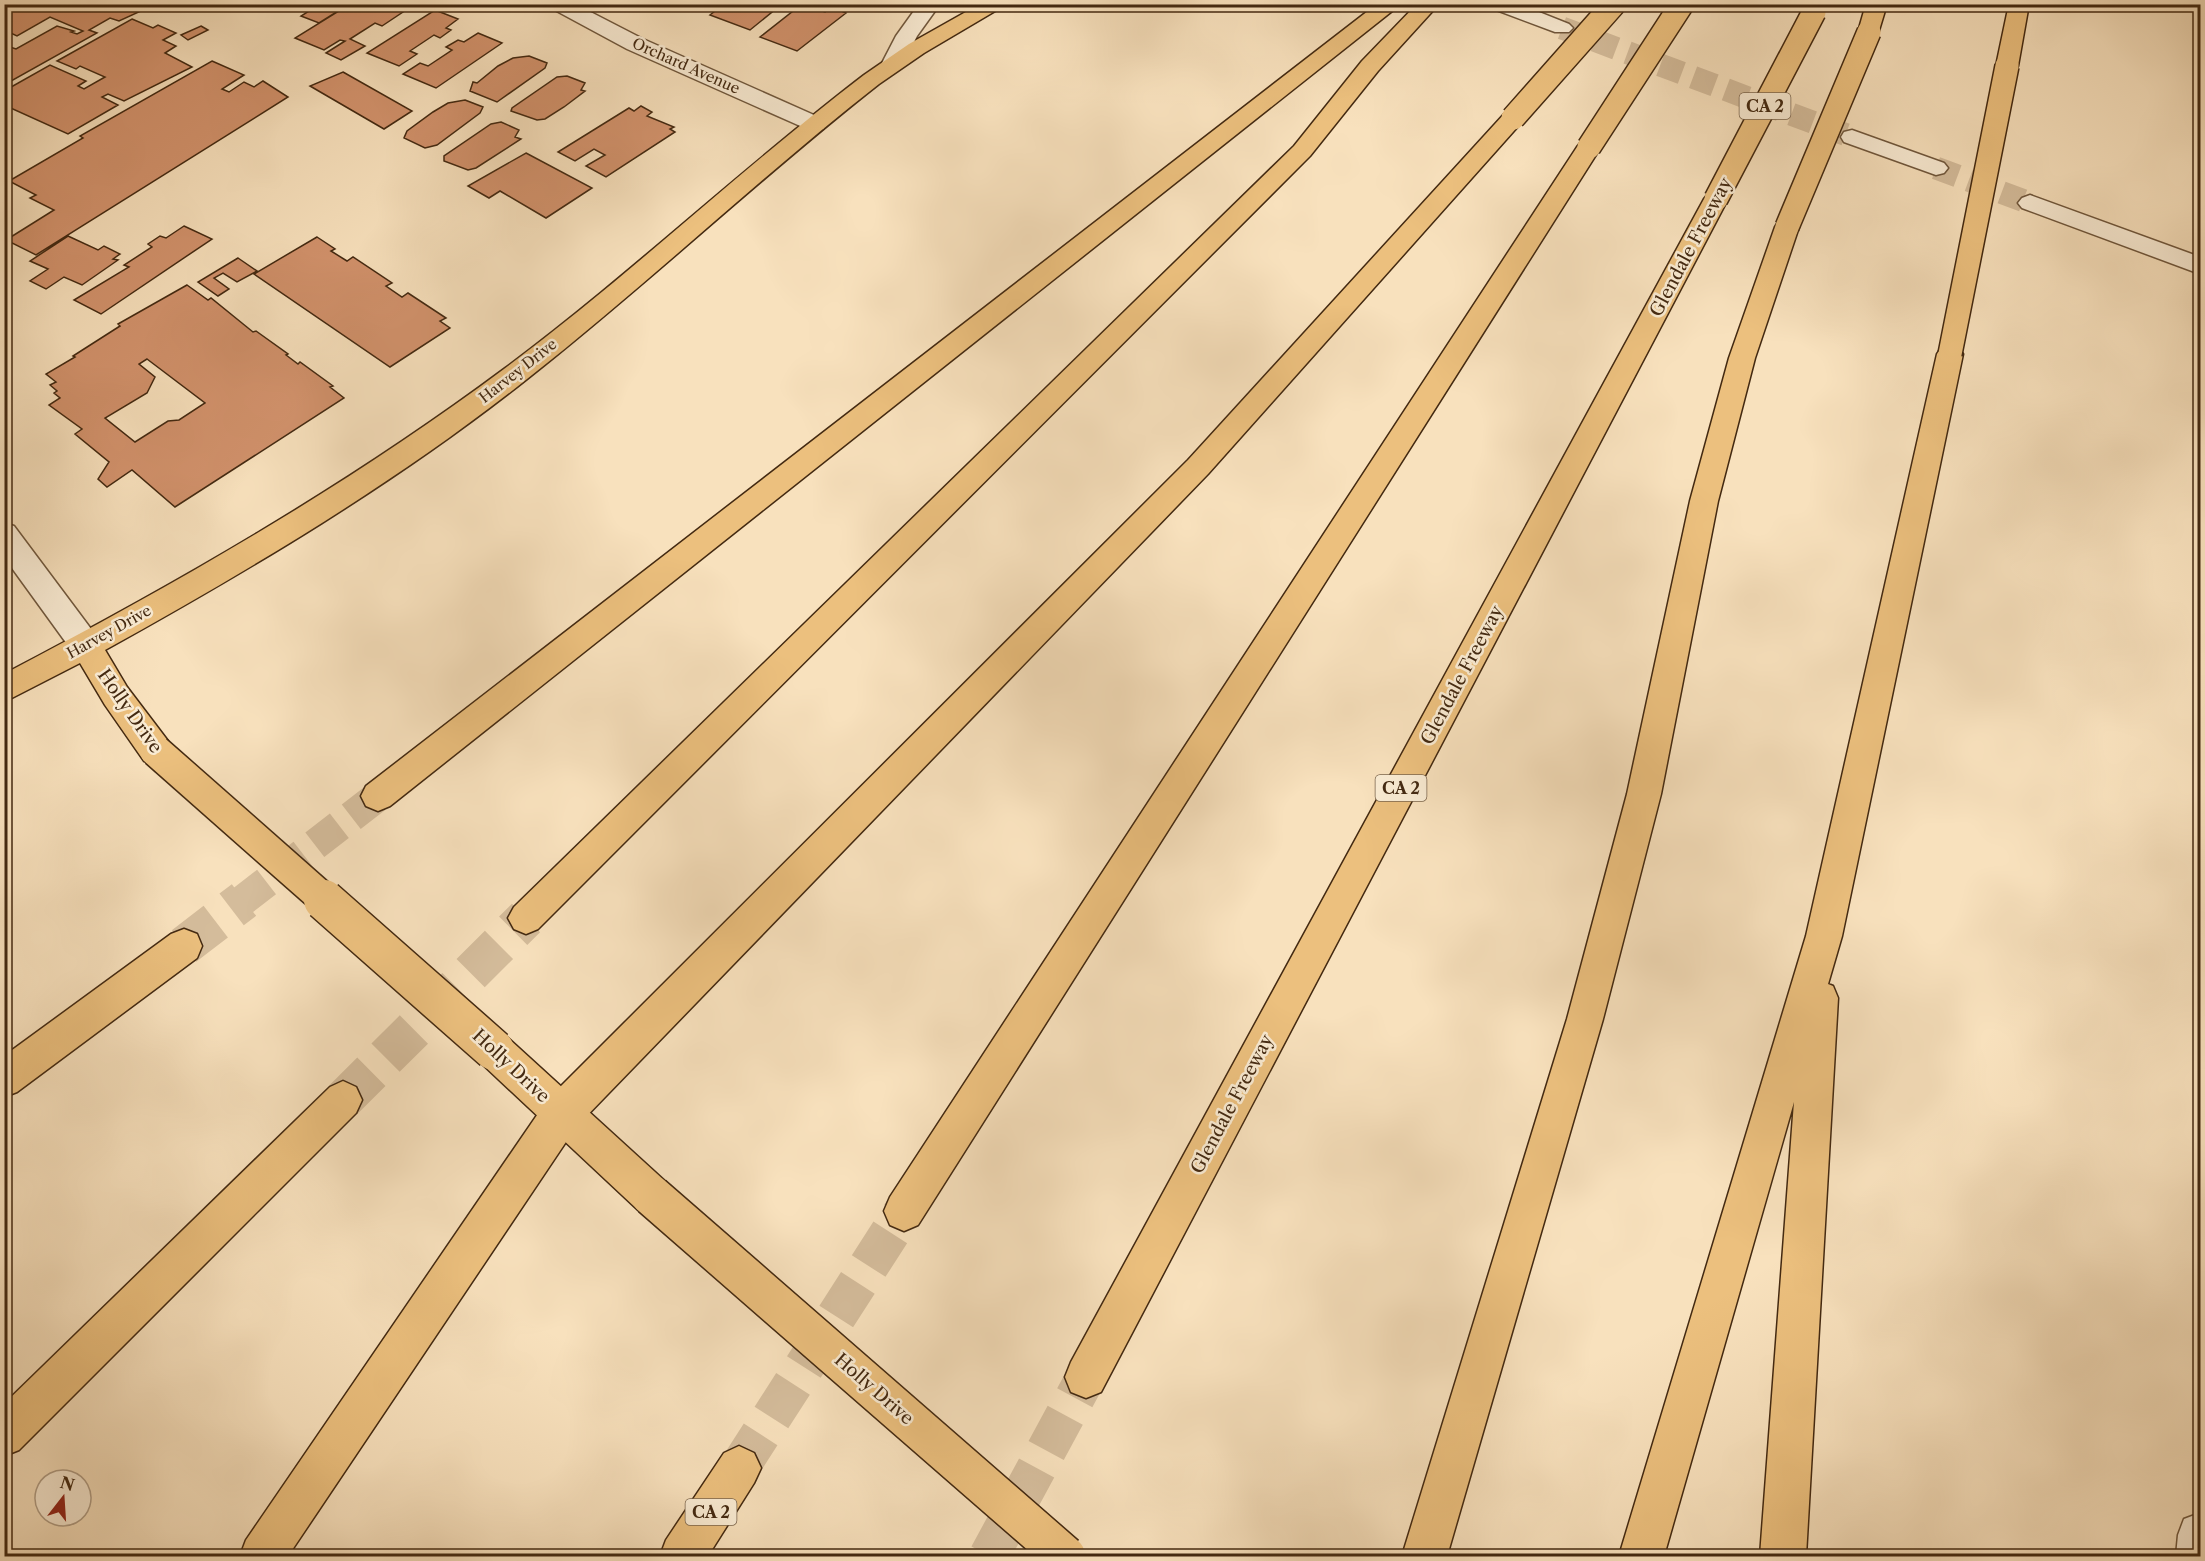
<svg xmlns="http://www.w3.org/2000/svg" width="2205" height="1561" font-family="'Libre Caslon Text',serif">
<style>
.building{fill:#d2926c;stroke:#432911;stroke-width:1.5;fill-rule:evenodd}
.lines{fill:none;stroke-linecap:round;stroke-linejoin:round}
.minor-tunnel{stroke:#d4bc9b;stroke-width:23;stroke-dasharray:23 12;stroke-linecap:butt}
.highway-tunnel-far1{stroke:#d4bc9b;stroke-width:31;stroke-dasharray:31 15;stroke-linecap:butt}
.highway-tunnel{stroke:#d4bc9b;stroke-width:40;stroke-dasharray:40 20;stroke-linecap:butt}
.minor-casing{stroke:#70573c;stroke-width:3}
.major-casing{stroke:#432911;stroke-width:3}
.highway-casing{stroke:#432911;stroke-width:3}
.minor{fill:#faecd4;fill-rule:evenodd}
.major{fill:#ecc07e;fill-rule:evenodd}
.highway{fill:#ecc07e;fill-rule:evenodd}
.major-bridge-far1-casing{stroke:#432911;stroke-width:34;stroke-linecap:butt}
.major-bridge-casing{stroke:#432911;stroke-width:43;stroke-linecap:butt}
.highway-bridge-casing{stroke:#432911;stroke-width:26;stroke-linecap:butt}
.major-bridge-far1{stroke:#ecc07e;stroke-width:31}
.major-bridge{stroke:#ecc07e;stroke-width:40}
.highway-bridge{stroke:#ecc07e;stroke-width:23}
.labels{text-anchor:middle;stroke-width:5;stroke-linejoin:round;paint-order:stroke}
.far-street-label{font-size:15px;fill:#432911;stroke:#faecd4}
.shield{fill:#faecd4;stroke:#7a644c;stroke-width:1.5}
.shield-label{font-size:16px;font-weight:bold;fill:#432911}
.street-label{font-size:18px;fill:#432911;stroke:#faecd4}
</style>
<rect width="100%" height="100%" fill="#f8e1bd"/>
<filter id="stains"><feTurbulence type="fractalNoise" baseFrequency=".00333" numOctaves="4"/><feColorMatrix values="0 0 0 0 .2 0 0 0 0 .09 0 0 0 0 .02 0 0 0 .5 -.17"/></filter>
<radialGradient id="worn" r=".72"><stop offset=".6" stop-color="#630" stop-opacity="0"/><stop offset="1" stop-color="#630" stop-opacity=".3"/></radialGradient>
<path class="building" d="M25,4H149L152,6L119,21L110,18L89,30L97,33L4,85V45L16,49L57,26L74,31L71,32L77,34L83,31L50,17L17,36L4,30V15Z
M320,4H334L343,8L319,23L301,16Z
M350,4H415L382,26L375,23L350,39L365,46L341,60L326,53L345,41L340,40L324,50L295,38Z
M724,4H782L750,30L710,15Z
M802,4H823L816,9L825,12L832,7L846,13L797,51L760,37Z
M435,10L458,19L446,28L451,30L440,38L434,35L410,51L417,54L399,66L367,53Z
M132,19L153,28L158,25L176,33L163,40L176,46L165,53L192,67L124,101L108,94L102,97L118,105L68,134L4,105V91L50,65L86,81L78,86L84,89L105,77L80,66L76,69L57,61Z
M201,26L208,30L188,40L181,35Z
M478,33L502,43L436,88L403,74L420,63L428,66L452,50L446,47L458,40L464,42Z
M529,56L547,63L545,68L497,102L470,91L473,82L477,83L498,66L513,58Z
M212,61L244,75L222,89L229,92L244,82L254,87L263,81L288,97L36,255L6,240L54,210L30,198L36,195L9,181L83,138L80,136Z
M343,72L412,111L384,129L310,86Z
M567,76L585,83L581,90L585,91L564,107L545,119L537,120L511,111L512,108L557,77Z
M465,100L483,107L480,113L437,145L425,148L404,138L407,131L433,112L448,103Z
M641,106L652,112L647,116L674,127L670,129L675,132L606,177L586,166L605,155L594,149L575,161L558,152L629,108L634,111Z
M501,122L519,130L515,137L521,139L476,168L468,170L444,161V156L491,124Z
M526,153L592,188L546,218L500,191L489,198L468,186Z
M184,226L212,239L101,314L74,300L129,267L124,265L152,247L148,244L160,236L166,238Z
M68,236L98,250L104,246L120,254L113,259L118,260L82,285L64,277L46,289L30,281L48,269L30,261Z
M317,237L335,249L331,251L347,261L353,257L392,283L386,286L402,297L408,293L446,318L440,321L450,328L390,367L254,274Z
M238,258L257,271L237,282L223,273L214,278L229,289L218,296L198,282Z
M187,285L208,300L211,298L253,332L256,331L288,354L286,355L298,364L300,362L333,386L330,387L344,398L175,507L132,470L107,487L98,479L109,462L75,434L82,429L49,405L60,398L54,393L57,391L50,385L56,382L46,374L75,357L73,356L120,326L118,324ZM147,359L205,403L179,420L168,421L135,442L105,418L147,393L155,377L139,364Z"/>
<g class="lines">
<path class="minor-tunnel" d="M1562,28L1852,137
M1936,168L2030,203"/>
<path class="highway-tunnel-far1" d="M242,901L378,796"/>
<path class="highway-tunnel" d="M184,946L244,900
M343,1100L526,918
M739,1468L904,1211
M989,1556L1086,1377"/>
<g class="minor-casing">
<path id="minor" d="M548,4H575L643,39L823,119L826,124L823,129H807L627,49L551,8Z
M919,4H940L917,36L901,68H885L882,63L896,36Z
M1488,4H1519L1569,24L1573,28L1569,32H1555L1491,8Z
M1852,130L1944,163L1948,168L1944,173L1936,175L1844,142L1841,137L1844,132Z
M2030,195L2200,257V274L2022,208L2018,203L2022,198Z
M4,523L14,526L97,637L101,646L97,655L86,659L75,655L4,557Z
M2200,1513V1556H2176L2178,1535L2184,1519Z"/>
</g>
<g class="major-casing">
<path id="major" d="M980,4H1007L924,53L879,84C759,178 648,284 527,379C396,483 251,569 105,650L127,687L168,741L172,751L168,761L156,765L144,761L105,705L80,663L4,702V674C178,583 347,486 504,369C629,276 741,169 864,75L909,44Z
M494,1032L507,1037L666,1182L672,1196L666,1210L652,1216L638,1210L481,1063L475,1050L481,1037Z"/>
</g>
<g class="highway-casing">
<path id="highway" d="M1377,4H1401L390,806L378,811L366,806L361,796L366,786Z
M1417,4H1439L1378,71L1310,156L538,929L526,934L514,929L508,918L514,907L1294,146L1362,61Z
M1866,4H1887L1877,37H1861L1858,32Z
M2009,4H2029L2018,66L2015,71H1999L1996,66Z
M1513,111L1521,113L1524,118L1521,123L1208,474L576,1127L288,1556H240L246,1540L548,1099L1188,460L1505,113Z
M1589,140L1597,142L1601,147L918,1225L904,1231L890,1225L884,1211L890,1197L1577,147L1581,142Z
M1716,192L1724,194L1728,199L1101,1392L1086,1398L1071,1392L1065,1377L1071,1362L1704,199L1708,194Z
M1787,219L1796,222L1799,227L1755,358L1718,501L1661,794L1603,1019L1447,1556H1402L1567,1019L1627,794L1690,501L1729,358L1775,227L1778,222Z
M1950,345L1959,348L1963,354L1842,936L1828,984L1833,986L1838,998L1806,1556H1760L1794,1102L1664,1556H1619L1806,936L1937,354L1941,348Z
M184,929L197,934L202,946L197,958L17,1092L4,1097V1056L171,934Z
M343,1081L356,1087L362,1100L356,1113L19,1450L4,1456V1404L330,1087Z
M739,1446L754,1453L761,1468L754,1483L708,1556H660L666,1540L724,1453Z"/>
</g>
<use href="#minor" class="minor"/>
<use href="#major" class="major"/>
<use href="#highway" class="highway"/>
<g class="major-bridge-far1-casing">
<path id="major-bridge-far1" d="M156,751L326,901"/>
</g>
<g class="major-bridge-casing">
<path id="major-bridge" d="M324,900L494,1050
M652,1196L1065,1556"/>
</g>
<g class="highway-bridge-casing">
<path id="highway-bridge" d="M1513,118L1614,4
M1589,147L1682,4
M1716,199L1814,12
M1787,227L1869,32
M1950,354L2007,66"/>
</g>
<use href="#major-bridge-far1" class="major-bridge-far1"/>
<use href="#major-bridge" class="major-bridge"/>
<use href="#highway-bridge" class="highway-bridge"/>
</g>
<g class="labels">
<g class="far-street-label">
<text transform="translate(686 66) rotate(24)" y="5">Orchard Avenue</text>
<text transform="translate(518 371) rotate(-38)" y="5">Harvey Drive</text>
<text transform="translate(109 632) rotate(-29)" y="5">Harvey Drive</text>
</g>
<g class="shield">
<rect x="1739.5" y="93" width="51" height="26" rx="4.5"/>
<rect x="1375.5" y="775" width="51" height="26" rx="4.5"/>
<rect x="685.5" y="1499" width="51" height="26" rx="4.5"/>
</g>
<g class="shield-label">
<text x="1765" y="112">CA 2</text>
<text x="1401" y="794">CA 2</text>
<text x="711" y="1518">CA 2</text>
</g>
<g class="street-label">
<text transform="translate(1691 247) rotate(-62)" y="6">Glendale Freeway</text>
<text transform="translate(1462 675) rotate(-62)" y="6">Glendale Freeway</text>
<text transform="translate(130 711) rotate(55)" y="6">Holly Drive</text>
<text transform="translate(511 1066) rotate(43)" y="6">Holly Drive</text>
<text transform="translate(1232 1104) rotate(-62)" y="6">Glendale Freeway</text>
<text transform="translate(874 1389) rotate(41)" y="6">Holly Drive</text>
</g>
</g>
<rect width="2205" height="1561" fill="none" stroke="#f8e1bd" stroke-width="24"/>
<rect x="6" y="6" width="2193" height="1549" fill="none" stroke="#432911" stroke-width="3"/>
<rect x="12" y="12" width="2181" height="1537" fill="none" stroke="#432911" stroke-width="1.5"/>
<g transform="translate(63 1498) rotate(17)"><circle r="28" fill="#faecd4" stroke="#b19e86" stroke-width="1.5"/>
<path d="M0-4.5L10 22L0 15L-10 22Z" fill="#8f2418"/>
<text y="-9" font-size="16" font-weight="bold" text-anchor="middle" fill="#432911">N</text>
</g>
<rect width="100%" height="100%" filter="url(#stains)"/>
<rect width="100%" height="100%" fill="url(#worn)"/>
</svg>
